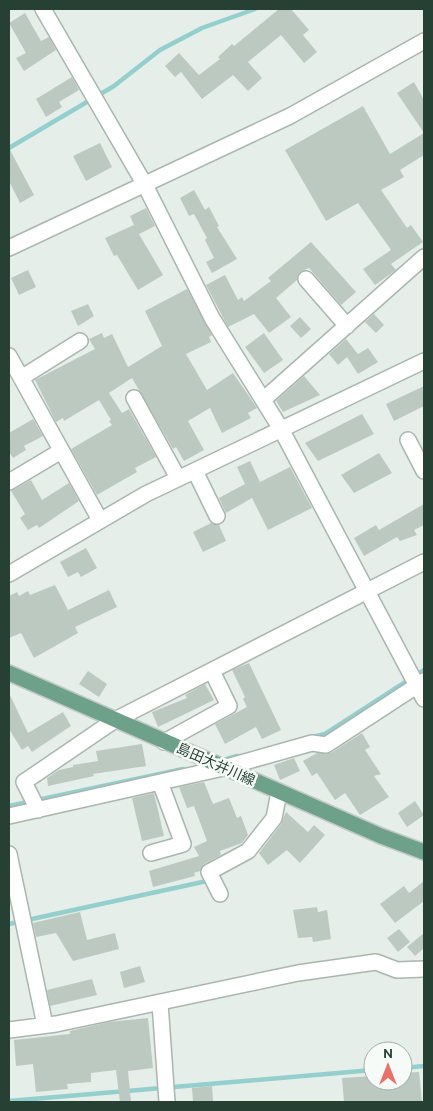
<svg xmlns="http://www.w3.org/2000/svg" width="433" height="1111" font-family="Overpass,'Noto Sans JP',sans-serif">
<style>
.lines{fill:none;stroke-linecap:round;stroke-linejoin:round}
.stream{stroke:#92cfcd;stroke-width:4.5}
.building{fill:#bcc9c1}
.minor-casing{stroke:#a9b6af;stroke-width:18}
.major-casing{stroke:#c2cac6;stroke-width:18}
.minor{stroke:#fff;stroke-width:15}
.major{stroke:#6ea18a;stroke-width:15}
.labels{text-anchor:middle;stroke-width:5;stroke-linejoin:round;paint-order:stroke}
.street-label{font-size:14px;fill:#264034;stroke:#f7fbf8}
</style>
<rect width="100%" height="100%" fill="#e6eee9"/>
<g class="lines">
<path class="stream" d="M9,148L114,86L160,50L202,28L255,9
M312,737L325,734L424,670
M220,761L237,756
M9,806L183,769
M9,924L207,881
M403,1068L424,1066
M9,1101L373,1070"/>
</g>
<path class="building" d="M279,9H291L309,30L303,35L317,52L304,63L281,35L248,62L262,78L248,91L233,75L202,99L181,72L175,77L165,66L179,53L199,75L220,59L218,57L232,44L234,46Z
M25,13L41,41L49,37L56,50L24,71L16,58L26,53L9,23Z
M72,77L79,90L59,102L62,107L46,117L36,99Z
M414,82L424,100V155L400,170L404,177L381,190L407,228L411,225L423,242L391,264L396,270L375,285L363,269L391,250L358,203L326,221L285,150L363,106L390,154L424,133L397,93Z
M100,143L112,167L86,181L73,156Z
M9,148L34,195L20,203L9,181Z
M194,190L205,210L209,207L219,226L217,227L237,259L212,273L206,262L214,258L205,240L207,238L194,214L189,216L180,198Z
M146,208L155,226L139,234L163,275L138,290L117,255L114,256L105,238L134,225L130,216Z
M311,242L356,292L341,305L309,268L300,272L297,280L276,298L291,317L269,333L254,314L228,327L206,285L225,275L238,300L242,297L244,301L271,281L268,278Z
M28,270L36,287L19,295L11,278Z
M187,289L212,335L209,337L211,342L186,354L207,390L233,373L257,408L248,413L251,418L222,433L210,408L188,421L204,450L184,461L176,447L173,449L132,378L109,393L122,413L129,409L156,457L135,468L137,472L97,495L71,449L112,425L109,421L111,420L99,400L64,421L63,418L56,422L35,380L95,349L89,339L102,333L104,338L112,334L128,367L162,346L145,311Z
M88,304L94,316L78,326L71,311Z
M374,314L384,325L376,333L365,322Z
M300,317L311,329L301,338L290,326Z
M264,333L283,360L264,373L245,347Z
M346,339L358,354L368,348L378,362L358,374L347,357L338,365L329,354Z
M304,376L320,395L283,412L276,401Z
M424,386V406L394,421L386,404Z
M362,414L374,434L318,461L305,443Z
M33,419L43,436L24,446L26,450L13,458L9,452V433Z
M379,453L392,473L354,493L341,475Z
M250,461L260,482L290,467L312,508L268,530L252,498L226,513L219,498L245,484L237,467Z
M31,480L42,500L69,483L79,501L39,528L37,525L28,530L20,518L25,514L11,491Z
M424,504V525L414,530L417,535L400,541L397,537L364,556L354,538L376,525L379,530Z
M211,523L219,525L226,541L203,552L193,532Z
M86,548L97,568L81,577L78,572L68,577L60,562Z
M55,585L68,610L109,590L117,607L75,627L78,633L34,658L21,633L9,638V596L17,592L19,596L28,591L30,595Z
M249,663L281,730L262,739L256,727L225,744L215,724L247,707L243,699L245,697L232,670Z
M88,671L107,684L99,697L79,684Z
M205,684L214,700L158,727L152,712L187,698L185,695Z
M9,693L28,733L63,712L71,726L32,752L28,746L22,750L9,729Z
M362,733L370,747L365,750L381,774L374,776L389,797L360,815L345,793L335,800L317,773L312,776L303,761L317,753H331Z
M142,744L146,766L93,774L94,776L48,786L47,778L59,770L73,767V765L98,761L96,751Z
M294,758L300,771L280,780L274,765Z
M204,782L213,804L229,798L237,818L241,816L248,835L242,843L220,851L221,855L204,864L200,871L194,873L195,876L153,887L149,871L199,856L194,847L207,841L194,806L187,808L179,787Z
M154,793L164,836L142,841L132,798Z
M415,801L424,815L407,827L398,813Z
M286,812L308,832L314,825L325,835L300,863L287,850L268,865L259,853L281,824Z
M424,881V901L395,923L380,904L404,886L409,893Z
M317,907L318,912L327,910L331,939L313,942L312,937L298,938L293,910Z
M80,912L87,940L115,933L119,949L73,961L56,933L36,937L33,923Z
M399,929L410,942L398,952L387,938Z
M424,933V948L415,956L407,947Z
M140,966L145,982L124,988L120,972Z
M92,979L97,995L50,1006L47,990Z
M148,1018L153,1068L128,1071L131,1102H120L116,1070L91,1073V1082L67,1084L68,1089L36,1092L33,1064L16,1066L14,1040L70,1034V1031L109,1022Z
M419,1072L422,1102H344L342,1078L373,1076V1081H403V1073Z
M212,1086L213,1101L193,1102L192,1088Z"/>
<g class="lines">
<g class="minor-casing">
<path id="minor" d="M43,9L145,185L212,318L281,429L424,699
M9,248L290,116L424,41
M306,279L347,326
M9,356L100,520
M21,378L80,341
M134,398L178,478
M263,400L424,257
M408,440L424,471
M195,471L217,516
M9,482L61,451
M9,574L146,494L424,361
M164,742L229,706L212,671
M38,810L24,782L115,720L424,562
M9,816L223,768L312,743L326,745L424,681
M151,853L183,844L160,782
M9,854L45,1025
M220,894L209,872L248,851L274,818L279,792
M160,1003L167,1102
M9,1030L56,1024L298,973L376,962L397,970L424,969"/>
</g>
<g class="major-casing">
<path id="major" d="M9,673L381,836L424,852"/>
</g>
<use href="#minor" class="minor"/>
<use href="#major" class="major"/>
</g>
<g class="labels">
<g class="street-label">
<text transform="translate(216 764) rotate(24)" y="5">島田大井川線</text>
</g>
</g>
<rect width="433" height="1111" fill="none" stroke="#264034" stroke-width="20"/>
<g transform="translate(388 1066)"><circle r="24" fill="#f7fbf8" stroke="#a3b0aa"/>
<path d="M0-4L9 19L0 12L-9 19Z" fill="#ea7069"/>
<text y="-8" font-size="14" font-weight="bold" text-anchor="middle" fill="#264034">N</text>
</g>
</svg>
